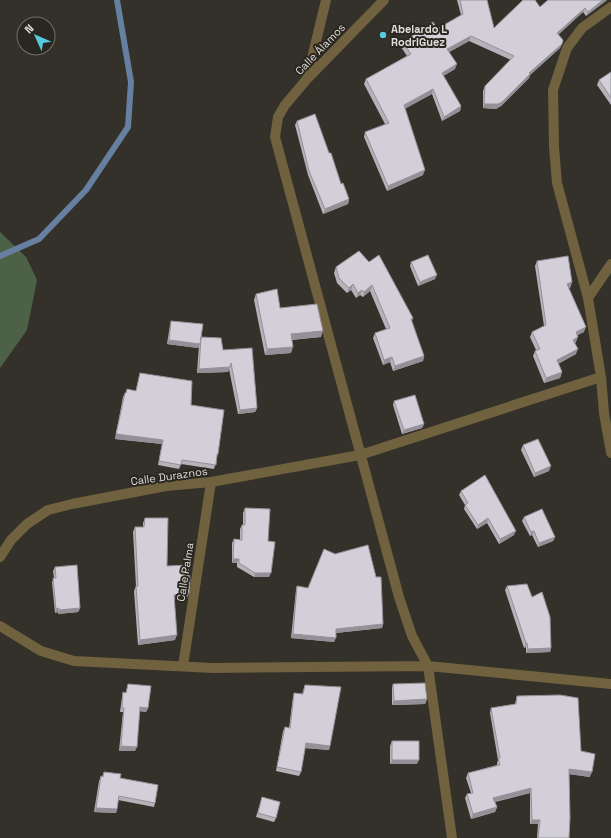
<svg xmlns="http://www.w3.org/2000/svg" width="611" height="838" font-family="'Space Grotesk',sans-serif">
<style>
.green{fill:#4d6147}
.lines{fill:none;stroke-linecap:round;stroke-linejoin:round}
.stream{stroke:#6780a2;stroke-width:6}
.minor{stroke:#70613f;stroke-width:10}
.wall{fill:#b5b2ba}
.shaded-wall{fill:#939197}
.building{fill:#d2cfd8;stroke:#939197}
.poi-dot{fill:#55cadf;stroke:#2a2721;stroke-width:1.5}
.labels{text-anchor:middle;stroke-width:4;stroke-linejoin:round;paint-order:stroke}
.poi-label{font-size:11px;font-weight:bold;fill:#dfddd9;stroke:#2a2721;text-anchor:start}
.street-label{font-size:11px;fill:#dfddd9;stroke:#2a2721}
</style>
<rect width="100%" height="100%" fill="#34312a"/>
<path class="green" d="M0,232L26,257L37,280L27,330L0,368Z"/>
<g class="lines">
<path class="stream" d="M0,256L39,239L86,190L128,127L131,82L117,0"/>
<path class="minor" d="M384,0L307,79L285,105L278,117L275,137L399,597L412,636L428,666L452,838
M611,7L582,28L567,48L553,90L554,147L557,183L588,298L601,377L604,413L611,453
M307,79L326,0
M588,298L611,264
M0,557L11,540L27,524L48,510L72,504L166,486L211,482L360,455L601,377
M0,626L41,651L74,661L213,668L428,666L611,684
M183,666L211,482"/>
</g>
<path class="wall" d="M457,0H487L494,28L540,7L548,0H607L586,16L583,12L558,35L563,40L560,48L530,75L529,78L501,106L496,109L483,108V91L485,86L511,60L469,41L449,52L455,69L443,76L461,106L460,111L442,121L432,94L405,108L423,175L387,191L364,137L365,132L385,124L364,84L366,79L407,56L401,47L403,42L437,29L461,15Z
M611,72V105L597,85L599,80Z
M297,121L349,199L348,204L323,214L308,175L295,125Z
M359,251L413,318L412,321L424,356L423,361L393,371L390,362L383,365L373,338L375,333L386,329L370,291L363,297L360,295L356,298L351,290L347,293L337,283L334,273L336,267Z
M537,261L572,282L570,288H568L584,332L577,335L576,342L575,343L576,354L558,364L562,372L560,378L544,383L533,356L535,351L536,350L530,337L532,332L544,326L535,266Z
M411,262L435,279L418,286L410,266Z
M256,294L280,308L321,337L292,340L291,353L265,355L254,300Z
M171,321L200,338L223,350L257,408L255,412L238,414L229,369L228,372L197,373L199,345L198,348L167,344L170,325Z
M140,373L191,405L218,454L214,469L181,464L179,469L158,465L162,444L115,439L123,397L125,393H126L136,390Z
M394,401L424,424L422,428L402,434L393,405Z
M523,445L549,471L534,477L521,450Z
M461,491L514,535L499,544L487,523L477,529L464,509L465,505L459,495Z
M245,508L268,541L269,577H254L237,567V563H232V543L234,539L240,540V529L242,525H243V513Z
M524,517L555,537L553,541L538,547L532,535L530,536L522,521Z
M145,518L167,566L187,598L174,599L175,640L138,645L134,591L136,586L133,532L135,527H143V523Z
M55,567L80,608L78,612L58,614V612L55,613L52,582L54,578L53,571Z
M297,586L383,624L382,628L336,633L334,642L291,638L296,590Z
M507,586L551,648L550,652L526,653V647L524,648L505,590Z
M393,684L427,699L425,704L392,705V688Z
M305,685L330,746L329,750L305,748L301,772L299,776L276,771L283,731L285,727L289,728L293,697L294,693L302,694Z
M123,692L148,708L146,712L140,711L135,751H119L123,712H120L122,697Z
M517,696L581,751L590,777L569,774V838H537L538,824H530V793L495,802L497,807L495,812L471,819L465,798L467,794L471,793L466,778L468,773L497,765V763L498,760L490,713L491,708L515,704Z
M392,741L417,764H390V746Z
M104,772L120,778L155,803L154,807L118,800L117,809L116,813L94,812L99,781L101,776L102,777Z
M262,797L276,818L274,822L256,817Z"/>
<path class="shaded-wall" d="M603,0H607L586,16L588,12Z
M585,8L583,12L555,37L557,33Z
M471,36L469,41L446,54L447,49Z
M562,44L560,48L530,75L529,78L501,106L496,109L483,108L484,104L529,73Z
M457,64L455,69L440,78L442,73Z
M433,89L432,94L403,110L404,105Z
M461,106L460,111L442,121L444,117Z
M425,170L423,175L387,191L388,186Z
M349,199L348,204L323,214L325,209Z
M437,275L435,279L418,286L420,282Z
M572,282L570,288L565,289L567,284Z
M353,284L351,290L347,293L349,288Z
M372,285L370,291L363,297L364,292Z
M362,290L360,295L356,298L358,293Z
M586,327L584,332L574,337L576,332Z
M323,331L321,337L289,340L291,334Z
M578,337L576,342L571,345L573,340Z
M169,340L200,344L198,348L167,344Z
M293,347L291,353L265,355L267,349Z
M578,349L576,354L555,365L557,360Z
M424,356L423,361L393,371L395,366Z
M392,357L390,362L383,365L384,360Z
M230,367L228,372L197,373L199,369Z
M562,372L560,378L544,383L546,378Z
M257,408L255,412L238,414L240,410Z
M424,424L422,428L402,434L404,430Z
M116,434L163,440L162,444L115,439Z
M551,466L549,471L534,477L535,473Z
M488,518L487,523L477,529L478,525Z
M516,531L514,535L499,544L500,539Z
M534,531L532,535L530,536L531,532Z
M555,537L553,541L538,547L539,543Z
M233,559H239L237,563H232Z
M255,573H271L269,577H254Z
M189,593L187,598L172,600L174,595Z
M59,608L58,612L55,613L56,609Z
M80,608L78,612L58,614L59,610Z
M383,624L382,628L335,633L336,629Z
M293,634L336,638L334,642L291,638Z
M177,635L175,640L138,645L140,640Z
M526,643H527L526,647L524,648Z
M551,648L550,652L526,653L528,649Z
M427,699L425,704L392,705L394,701Z
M140,707L148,708L146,712L138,711Z
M306,743L330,746L329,750L304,748Z
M121,746L137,747L135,751H119Z
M392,760H419L417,764H390Z
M569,769L592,772L590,777L568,774Z
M531,788L530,793L492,802L493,798Z
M497,807L495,812L471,819L473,814Z
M96,808L117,809L116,813L94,812Z
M532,820H540L538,824H530Z"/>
<path class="building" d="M460,0H487L494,28L523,0H535L540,7L548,0H603L588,12L585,8L557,33L563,40L562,44L529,73L530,74L502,102L498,104H484L485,86L514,56L471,36L447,49L457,64L442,73L461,106L444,117L433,89L404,105L425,170L388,186L365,132L389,123L366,79L411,54L403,42L433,22L437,29L463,14Z
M611,72V98L599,80Z
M315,114L329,153H331L341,184L343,183L349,199L325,209L309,171L297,121Z
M359,251L369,262L379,255L413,318L411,319L424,356L395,366L392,357L384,360L375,333L390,328L372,285L364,292L362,290L358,293L353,284L349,288L339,278L336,267Z
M428,255L437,275L420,282L411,262Z
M568,256L572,282L567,284L586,327L576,332L578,337L573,340L578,349L557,360L562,372L546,378L535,351L540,349L532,332L546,325L537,261Z
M277,289L280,308L317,304L323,331L291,334L293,347L267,349L256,294Z
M171,321L203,324L200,344L169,340Z
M201,337L221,338L223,350L252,348L257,408L240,410L231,363L230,367L199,369Z
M140,373L192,381L191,405L224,410L218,454H217L216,465L182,460L181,465L159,461L163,440L116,434L125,393H126L127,389L136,391Z
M415,395L424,424L404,430L394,401Z
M538,439L551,466L535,473L523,445Z
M485,475L516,531L500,539L488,518L478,525L465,505L468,503L461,491Z
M245,508L270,509L268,541L275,542L271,573H255L239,563V559H233L234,539L242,540V525H245Z
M542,509L555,537L539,543L534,531L531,532L524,517Z
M145,518H168L167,566L188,565L190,580L189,593L174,595L177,635L140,640L136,586H138L135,527H144Z
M368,545L376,577H381L383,624L336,629V638L293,634L297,586L308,588L324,549L335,554Z
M77,565L80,608L59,610V608L56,609L53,578H56L55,567Z
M527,584L532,597L542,592L550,617L551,648L528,649L527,643H526L507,586Z
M425,683L427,699L394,701L393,684Z
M128,684L151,686L148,708L140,707L137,747L121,746L124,708H122L123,692L126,693Z
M305,685L341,687L330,746L306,743L301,772L277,767L285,727L290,728L294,693L303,694Z
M560,695L578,698L581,751L595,754L592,772L569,769L570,818L569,838H538L540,820H532L531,788L493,798L497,807L473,814L467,794L473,793L468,773L500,765L498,758H500L491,708L516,704L517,696Z
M392,741H419V760H392Z
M104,772L121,774L120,778L158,785L155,803L119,796L117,809L96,808L101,776L103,777Z
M262,797L280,802L276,818L258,813Z"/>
<circle class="poi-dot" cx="383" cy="35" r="4"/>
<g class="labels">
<g class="poi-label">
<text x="391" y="33">Abelardo L<tspan x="391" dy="13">RodriGuez</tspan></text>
</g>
<g class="street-label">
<text transform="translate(320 49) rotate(-46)" y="4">Calle Álamos</text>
<text transform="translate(169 476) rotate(-8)" y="4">Calle Duraznos</text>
<text transform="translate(185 572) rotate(-81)" y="4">Calle Palma</text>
</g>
</g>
<g transform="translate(36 36) rotate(315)"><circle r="19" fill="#2a2721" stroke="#72706b"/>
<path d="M0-3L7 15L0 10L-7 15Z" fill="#55cadf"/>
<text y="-6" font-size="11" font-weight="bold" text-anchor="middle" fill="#dfddd9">N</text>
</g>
</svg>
